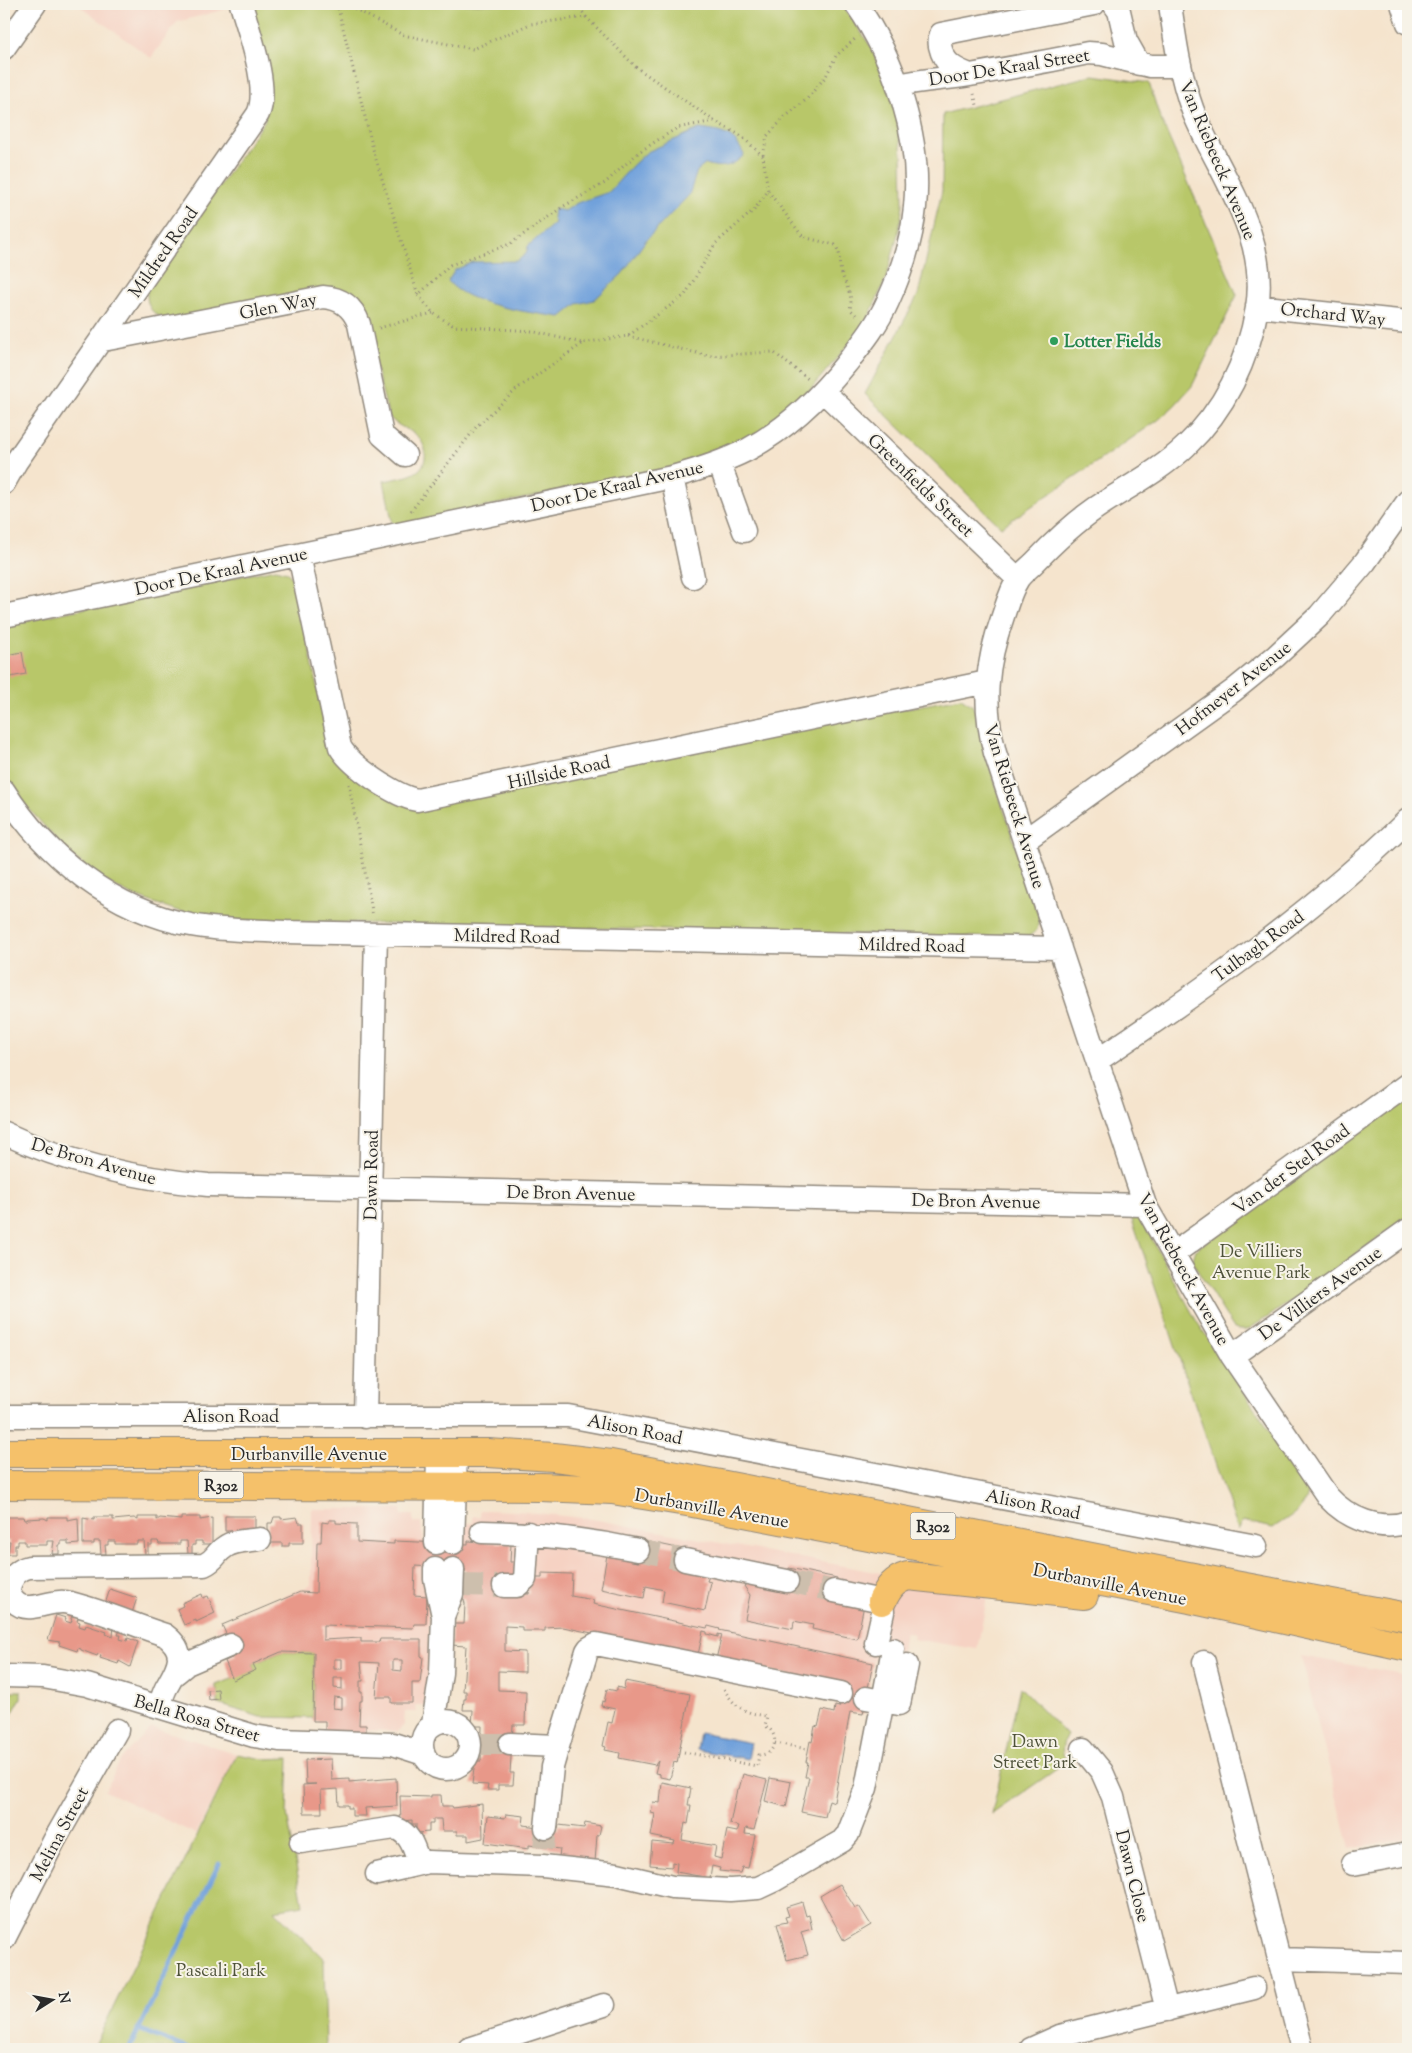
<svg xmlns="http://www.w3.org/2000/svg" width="1412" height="2053" font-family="'Sorts Mill Goudy',serif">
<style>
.built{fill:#f6d2c3}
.green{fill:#b8c769;stroke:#72794a}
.water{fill:#71a1db;stroke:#4e6683}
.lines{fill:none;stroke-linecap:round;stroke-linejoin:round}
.stream{stroke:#71a1db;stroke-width:5}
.building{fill:#e89889;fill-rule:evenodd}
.minor-tunnel{stroke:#cdbfad;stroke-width:22;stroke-dasharray:22 11;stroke-linecap:butt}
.minor-casing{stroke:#90887c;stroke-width:25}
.major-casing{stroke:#90887c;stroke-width:30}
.path{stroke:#90887c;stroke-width:3;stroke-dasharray:1 4;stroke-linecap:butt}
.minor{stroke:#fff;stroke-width:22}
.major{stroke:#f5c16b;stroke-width:28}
.leisure-dot{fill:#2e9e5b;stroke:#f7f3e8;stroke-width:2}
.labels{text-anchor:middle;stroke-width:4;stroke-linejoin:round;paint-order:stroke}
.shield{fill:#f7f3e8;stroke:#686764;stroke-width:1}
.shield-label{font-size:16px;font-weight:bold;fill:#2b2b2b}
.street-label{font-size:18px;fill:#2b2b2b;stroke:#f7f3e8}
.leisure-label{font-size:18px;font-weight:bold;fill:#27864d;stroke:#f7f3e8;text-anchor:start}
.park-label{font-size:18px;fill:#4e523a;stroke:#f7f3e8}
</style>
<rect width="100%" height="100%" fill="#f7f3e8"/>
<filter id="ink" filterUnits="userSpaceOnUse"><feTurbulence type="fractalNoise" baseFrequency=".02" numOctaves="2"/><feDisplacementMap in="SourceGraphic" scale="10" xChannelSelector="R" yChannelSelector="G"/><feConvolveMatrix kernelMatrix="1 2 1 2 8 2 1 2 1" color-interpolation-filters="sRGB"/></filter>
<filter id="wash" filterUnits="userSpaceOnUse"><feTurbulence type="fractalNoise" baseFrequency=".0096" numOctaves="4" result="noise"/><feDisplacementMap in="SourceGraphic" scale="20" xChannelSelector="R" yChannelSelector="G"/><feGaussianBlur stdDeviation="1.12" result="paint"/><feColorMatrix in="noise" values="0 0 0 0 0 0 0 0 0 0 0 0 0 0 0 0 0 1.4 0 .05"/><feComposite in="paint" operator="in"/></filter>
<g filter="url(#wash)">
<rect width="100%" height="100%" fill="#f5e4cd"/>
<path class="built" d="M77,4H225L226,9L177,22L151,58Z
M312,1509H401V1515H413V1523H421L424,1543L423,1579L429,1598L428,1701H425V1705H416V1712H405L404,1725L398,1731L366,1730L325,1734V1721H313V1718L260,1717L209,1700L208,1690L210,1687L232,1678L225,1661L229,1659L215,1626L311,1585Z
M480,1510L517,1511L592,1519L988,1593L977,1649L913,1639L914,1634L905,1632L901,1651L878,1646L873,1663L719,1630V1629L708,1626L707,1628L593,1604L594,1600L571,1596L572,1574L543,1573L542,1578H530L529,1594L504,1626H505V1651L466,1649L465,1646L451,1645L452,1624H464L465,1604L464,1599H461L462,1573H465V1569H461L464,1532L468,1523H473V1516L480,1517Z
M1301,1656L1408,1675V1837L1350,1849Z
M152,1727L237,1754L196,1834L105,1791L121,1759Z"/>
<path class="green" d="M251,4H842L871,47L892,98L898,126L902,154L903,205L899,230L886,279L865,325L798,404L755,434L693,463L393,526L384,481C403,477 428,476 425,451C424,444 420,438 415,434C406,428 397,426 389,417L358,303L166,319C152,315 146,306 147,291L265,120Z
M1093,75L1149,83L1159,115L1237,295L1192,386L1174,406L1157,421L1001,527L865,394L918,295L942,191L943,114Z
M275,569L287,572L296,583L329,746L397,803L961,698L972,705L975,711L987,758L1039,918L1037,930L1027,938L224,920L178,911L134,896L113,886L69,854L15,793L4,774V625Z
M1408,1096V1217L1271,1315L1247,1330H1239L1233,1327L1194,1265L1193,1259L1196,1249Z
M1130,1214L1140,1217L1197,1322L1306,1485C1314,1507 1287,1517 1273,1528L1243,1521L1238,1530Z
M281,1652L314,1653L313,1718L260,1717L218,1704V1689H216V1685L256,1670L253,1664Z
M1020,1687L1067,1735C1061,1745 1061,1753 1067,1762L992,1814Z
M4,1691H21V1698L4,1728Z
M237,1754L264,1759L289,1758L287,1814L303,1905L274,1910L324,1959L326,2049H93Z"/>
<path class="water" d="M699,129C722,132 734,133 744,155C732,167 722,169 706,164L697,171L689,195L646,240L622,274L594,300L577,304L561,317C532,313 466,305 448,281L455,270L473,262L517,261L526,254L528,246L555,223L553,218L554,209L565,211L577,203L609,192L633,165L647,152Z
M700,1733L751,1743L748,1759L697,1750Z"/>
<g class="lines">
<path class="stream" d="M138,2029L188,2049
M129,2049L219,1864"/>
</g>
<g id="blocks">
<path class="building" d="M22,652L26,674L10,677L5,655Z
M225,1516H255V1531H225Z
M4,1517H23L24,1520H27V1519L44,1518L48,1520V1517H67V1520L78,1518L79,1544L68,1545V1541H61V1545H59V1554H52L54,1541H47V1545H25V1541H18V1545H15V1554H8L10,1541H4Z
M94,1517H113V1520L134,1518L138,1520V1517H157V1520L160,1518L181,1520V1517H200V1520L212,1518V1544H202V1541H195V1545H192V1554H188L187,1541H180V1544H159L158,1541H152V1545H148V1554H145L144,1541H137V1544H115V1541H108V1545H105L106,1554H101L100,1541H94V1544H83V1518L94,1520Z
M274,1517H281V1519L297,1517L299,1523H303V1543H289V1546H282V1543H268V1523H272Z
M329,1520H336V1523L357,1524V1542L394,1544V1541L468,1544V1541L511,1544L510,1562H515V1574L503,1593L529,1594L530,1578H542V1573L572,1574L571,1596L594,1600L593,1604L707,1628L708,1626L720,1629L719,1630L873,1663L863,1714L850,1712L834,1802L829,1800L825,1817L801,1812L809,1777H805L808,1762H806L810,1741L812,1742L815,1726L818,1727L822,1710L834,1713L835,1706L839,1707L843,1687L716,1659L722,1635L718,1634V1637L707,1634V1632L703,1631L698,1655L563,1627L545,1628V1631H522V1627L505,1626V1651L525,1652V1672L498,1671V1690L526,1691L525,1725H513L510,1773H514L513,1785H498V1790H487L488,1785L472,1784L475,1761H481L482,1726H472L473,1710H463L464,1699H466V1691H463L466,1646L451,1645L452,1624H464L465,1604L464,1599H461L462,1573H465V1569L415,1566L414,1595L427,1596L426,1624H414L413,1628L323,1625V1640L361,1638V1642H379L380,1639H421V1656L423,1657L420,1683H412V1703H391V1697H376L379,1663L361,1662L363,1681H360V1692H362V1701H360L359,1725H366V1734H325V1721H313L314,1653L281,1652L253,1664L256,1670L233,1680L225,1661L236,1656L222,1625L300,1592L316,1593L317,1542H321L322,1522L329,1523ZM334,1659H342V1669H334ZM393,1660H402V1671L393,1670ZM334,1678H342V1689L334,1688ZM334,1697L342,1698V1709L333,1708Z
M640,1540L687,1550L709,1576L707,1581L711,1582L705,1611L662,1602L664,1590L646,1586L644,1598L601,1589L607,1555L636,1561Z
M789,1568L837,1578L833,1599L864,1605L857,1639L812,1629L813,1625L794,1621L793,1629L745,1619L750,1595L744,1586L755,1578L785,1588Z
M110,1589L137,1598L132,1613L105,1604Z
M202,1594L203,1598L208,1596L215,1613L196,1622V1620L184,1625L177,1609L183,1606L182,1603Z
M73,1612L79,1614L77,1621L80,1622L79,1626L85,1628L86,1625L107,1632L106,1634L113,1637L114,1625L121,1627L118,1635H121L120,1639L127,1641L128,1638L138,1642L130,1667L119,1661L118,1664L100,1658L101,1655L98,1654L97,1656L81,1650V1649L78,1648L77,1651L59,1645L60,1642L48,1640L56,1615L66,1618L65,1621L71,1623L72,1620L71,1619Z
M625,1681L690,1694L677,1763L674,1762L670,1779L660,1777V1774L655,1773L658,1761L655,1765L619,1758L620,1753L605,1750L606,1747L603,1746L608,1722L612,1723L615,1709L601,1706L602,1701L604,1702L607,1689L617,1691V1687L624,1689Z
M218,1689L219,1699L209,1700L208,1690Z
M331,1759L332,1780L349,1779V1782L396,1778L397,1806L365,1808L366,1816H352V1808H348V1805H339L338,1789L324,1790H321L322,1813H304L303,1785L316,1784H306L305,1760Z
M743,1774L767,1780L754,1830L746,1828L745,1834L755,1835L748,1868L742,1867L740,1873L719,1871L720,1868L712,1866L710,1878L676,1872L677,1863L672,1862V1867L650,1865L652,1842L674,1844L675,1841L651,1836L655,1814L651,1813L653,1802L660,1803L662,1782L691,1788L688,1805H691L688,1824L685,1823L682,1840L716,1846L714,1857L721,1859L727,1830L737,1832L739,1826L730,1824L737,1789H739Z
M770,1778L791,1782L786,1807L765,1801Z
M431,1795H441L442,1806H452L453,1808L482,1804L483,1838L468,1841V1835H457V1831H442L441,1819H433V1824H429V1832L416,1833V1824H412V1820L401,1821L400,1796L431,1797Z
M506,1814L524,1816L523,1825L546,1828L558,1829L559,1825L584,1828L585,1823L601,1826L599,1835H597L595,1862L559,1857L560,1849L529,1845V1849L485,1843L488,1816L505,1818Z
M840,1884L855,1908L859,1906L871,1925L844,1941L820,1896Z
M802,1902L806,1916L809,1915L812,1929L801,1932L808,1955L787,1960L777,1924L787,1922L785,1917L789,1916L786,1907Z"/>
</g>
</g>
<g filter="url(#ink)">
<use href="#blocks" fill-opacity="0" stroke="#90887c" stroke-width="1"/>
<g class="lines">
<path class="minor-tunnel" d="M638,1550L685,1560
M787,1581L834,1591
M461,1585L504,1586
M481,1744H510
M544,1848L546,1828"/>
<g class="minor-casing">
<path id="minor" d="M1114,4L1119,11L1126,41L1139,64
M1170,4C1175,40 1180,76 1193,111C1219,175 1269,234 1257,308C1248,360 1225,409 1186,446C1160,471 1126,488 1096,508C1073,524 1053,543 1034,563C1029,568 1022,573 1018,579C1011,590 1007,604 1003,616C986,664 982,703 995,753L1145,1205L1232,1356L1328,1497C1347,1518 1380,1532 1408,1522
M1402,4L1408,23
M4,48L35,4
M970,75C954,69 944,64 940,46C939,41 939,39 941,34L1094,4
M898,85C922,80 946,79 970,75C1010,68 1049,61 1088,53L1102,54L1150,66H1180
M1257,306L1408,322
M103,340L323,297C341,298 353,307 359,324L382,435L405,455
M824,392L1018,579
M719,462L744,531
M672,477L693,577
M4,483L16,462L258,114C270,88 249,32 241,4
M299,555L340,747C351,766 395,796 417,800L987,682
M4,616L672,477C698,470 723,462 747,450C787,429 818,399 846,364C861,345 878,324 888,301C901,273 912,239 915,207C922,139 895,59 856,4
M4,791C45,856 113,911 191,925C222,931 255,930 286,932L1060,948
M1024,841L1233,691L1276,656L1319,616L1365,562L1408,501
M1098,1060C1206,988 1314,911 1408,820
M4,1133C67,1163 138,1179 208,1185L1145,1205
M1173,1254L1408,1084
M1232,1356L1408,1230
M4,1416H568L1256,1546
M365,1417L376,934
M482,1532C537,1533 584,1539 638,1550
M436,1543L438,1453
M453,1543L456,1453
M685,1560L787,1581
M504,1586H517L525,1579L528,1533
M834,1591L882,1601L883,1612L876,1643
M444,1614L452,1594L453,1569
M1204,1662L1279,1959
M176,1673L187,1664L231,1645
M4,1676L43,1677L87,1685L254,1736L279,1740L393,1744L424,1754
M866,1698L899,1704L907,1665
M159,1707C161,1701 163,1694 166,1688C177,1668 189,1653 165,1635C134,1625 102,1611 70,1603C54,1598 35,1611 21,1606C0,1596 10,1571 29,1567L204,1565C216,1560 215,1553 225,1547C234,1540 248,1541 260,1539
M422 1745a24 24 0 1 1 48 0a24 24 0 1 1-48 0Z
M433,1724L441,1673L443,1616L435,1579V1569
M510,1744L558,1746L587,1651L589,1648L596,1644L841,1693
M1083,1749L1102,1772L1113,1797L1167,2010
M546,1828L552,1767L558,1746
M301,1842L395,1828C411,1834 414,1848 419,1863
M1353,1864L1408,1854
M377,1874L428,1862L543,1866L617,1874L672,1887L730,1890L758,1888L775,1880L842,1841L848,1834L866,1788L893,1649
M4,1939L54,1841L117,1730
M469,2049L604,2005
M1031,2049L1060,2036L1254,1988
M1302,2049L1279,1959L1408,1963"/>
</g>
<g class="major-casing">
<path id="major" d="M4,1453H488L554,1457L611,1464L720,1484L1229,1584L1408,1617
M4,1485L541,1487L612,1490L693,1503L1190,1599L1408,1647
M882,1601C889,1587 894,1580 908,1576L1084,1595"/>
</g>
<path class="path" d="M337,4L374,153L418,295
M346,4L403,35L473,49L530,24L586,17L637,68L713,120
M577,4L586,17
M974,94L977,105
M763,156L740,135L714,121L677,128L639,152L605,183L564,206L510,244L450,265L418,295L433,313L454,326L531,331L582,343L628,336L685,295L715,244L754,210L768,191L763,156L767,136L785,117L806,100L826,76L836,56L855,39
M768,191L803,237L835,245C842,256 838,256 840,267C843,283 854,293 850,309L857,316
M379,328L433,313
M628,336L709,356L773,352L808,379
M411,511L477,426L518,388L582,344
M4,657L5,655
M349,784L373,916
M775,1743L808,1749
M684,1752L757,1766L759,1755C777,1755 780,1733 765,1726L767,1716C745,1713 735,1708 724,1689"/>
<use href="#minor" class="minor"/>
<use href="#major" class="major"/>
</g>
</g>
<circle class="leisure-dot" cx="1054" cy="341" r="5"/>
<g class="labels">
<g class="shield">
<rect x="198.5" y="1471.5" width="45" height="27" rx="4"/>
<rect x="910.5" y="1512.5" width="45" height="27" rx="4"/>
</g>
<g class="shield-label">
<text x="221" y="1491">R302</text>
<text x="933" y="1532">R302</text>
</g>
<g class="street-label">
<text transform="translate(1009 67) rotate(-9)" y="6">Door De Kraal Street</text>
<text transform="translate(1218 160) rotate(67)" y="6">Van Riebeeck Avenue</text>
<text transform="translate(163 252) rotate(-55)" y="6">Mildred Road</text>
<text transform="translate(278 306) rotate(-11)" y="6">Glen Way</text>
<text transform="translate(1333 314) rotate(6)" y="6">Orchard Way</text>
<text transform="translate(921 485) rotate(44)" y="6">Greenfields Street</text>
<text transform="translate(617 486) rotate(-13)" y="6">Door De Kraal Avenue</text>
<text transform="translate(221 571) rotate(-12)" y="6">Door De Kraal Avenue</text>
<text transform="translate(1233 688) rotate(-38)" y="6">Hofmeyer Avenue</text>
<text transform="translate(559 772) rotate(-12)" y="6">Hillside Road</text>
<text transform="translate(1015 806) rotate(73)" y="6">Van Riebeeck Avenue</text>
<text transform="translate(507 936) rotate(1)" y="6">Mildred Road</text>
<text transform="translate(912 945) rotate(1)" y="6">Mildred Road</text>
<text transform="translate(1258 946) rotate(-36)" y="6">Tulbagh Road</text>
<text transform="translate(94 1161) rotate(16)" y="6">De Bron Avenue</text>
<text transform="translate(1291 1169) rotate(-36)" y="6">Van der Stel Road</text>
<text transform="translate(371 1175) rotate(-89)" y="6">Dawn Road</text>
<text transform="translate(571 1193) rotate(1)" y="6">De Bron Avenue</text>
<text transform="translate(976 1201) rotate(1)" y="6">De Bron Avenue</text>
<text transform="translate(1184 1269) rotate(61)" y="6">Van Riebeeck Avenue</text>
<text transform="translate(1320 1293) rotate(-36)" y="6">De Villiers Avenue</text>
<text x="231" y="1422">Alison Road</text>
<text transform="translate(635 1429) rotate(11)" y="6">Alison Road</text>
<text x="309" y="1460">Durbanville Avenue</text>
<text transform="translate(1033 1504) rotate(11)" y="6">Alison Road</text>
<text transform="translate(712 1508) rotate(10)" y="6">Durbanville Avenue</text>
<text transform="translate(1110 1584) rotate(11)" y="6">Durbanville Avenue</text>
<text transform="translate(197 1718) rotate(16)" y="6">Bella Rosa Street</text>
<text transform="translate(59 1834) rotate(-62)" y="6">Melina Street</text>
<text transform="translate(1133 1876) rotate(76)" y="6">Dawn Close</text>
</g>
<g class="leisure-label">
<text x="1064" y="347">Lotter Fields</text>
</g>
<g class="park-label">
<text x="1261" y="1257">De Villiers<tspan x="1261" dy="21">Avenue Park</tspan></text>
<text x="1035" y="1747">Dawn<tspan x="1035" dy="21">Street Park</tspan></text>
<text x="221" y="1976">Pascali Park</text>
</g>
</g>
<rect width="1412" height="2053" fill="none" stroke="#f7f3e8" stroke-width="20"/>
<g transform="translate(52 2000) rotate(79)" stroke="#f7f3e8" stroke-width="4" paint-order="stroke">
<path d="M0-4L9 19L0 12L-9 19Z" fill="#2b2b2b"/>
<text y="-8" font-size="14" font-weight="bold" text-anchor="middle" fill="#2b2b2b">N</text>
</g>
</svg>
